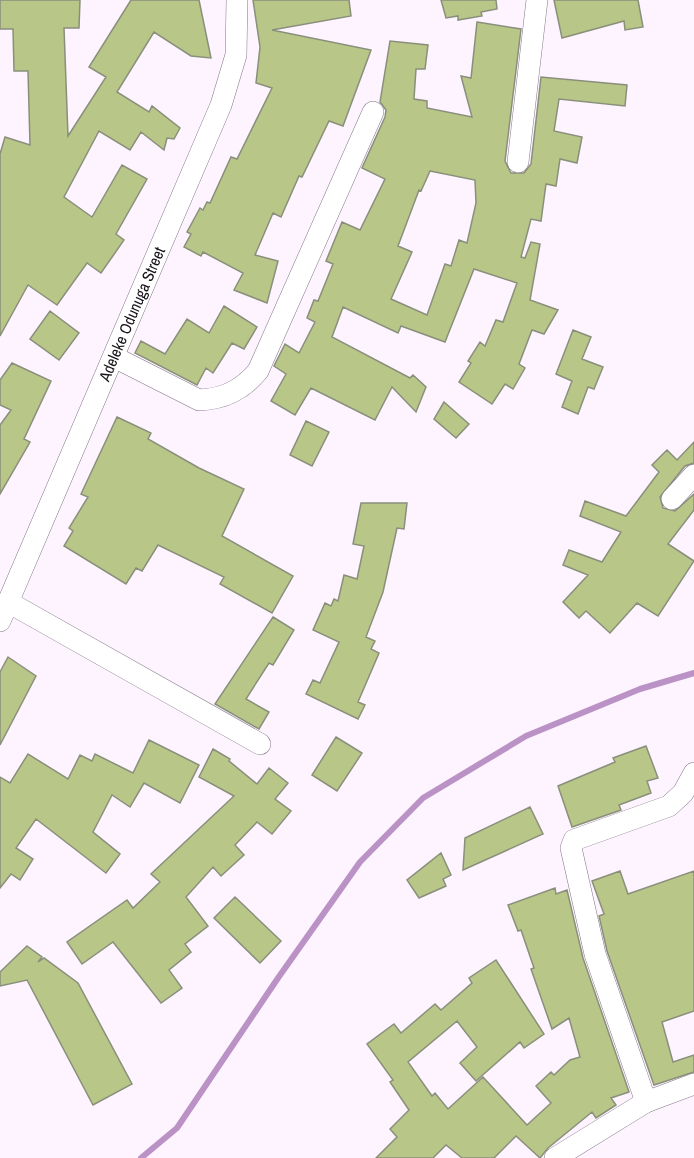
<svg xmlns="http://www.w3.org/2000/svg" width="694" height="1158" font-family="'Archivo Narrow',sans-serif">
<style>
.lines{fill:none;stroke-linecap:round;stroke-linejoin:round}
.stream{stroke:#ba92c5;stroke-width:6}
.building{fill:#b8c687;stroke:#8a8f7c;stroke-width:1.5;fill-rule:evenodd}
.minor-casing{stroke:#847787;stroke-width:22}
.minor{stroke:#fff;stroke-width:21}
.labels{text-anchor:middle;stroke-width:5;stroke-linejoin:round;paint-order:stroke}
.street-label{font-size:16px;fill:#171319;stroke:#fff}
</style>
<rect width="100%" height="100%" fill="#fdf4ff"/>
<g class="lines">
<path class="stream" d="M141,1158L177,1128L278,978L360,862L423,798L526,736L640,689L694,673"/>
</g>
<path class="building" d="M0,0H80L79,28H64L68,136L106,77L89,67L131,0H199L211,58L191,56L154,32L117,92L149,112L152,106L180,128L174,139L167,138L164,150L141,132L130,150L99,131L64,197L92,217L122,165L147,179L116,234L124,240L101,273L87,263L57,305L28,285L0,336V154L5,137L30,145L28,71H14L13,29H0Z
M253,0H349L351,16L272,30L371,50L343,126L329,121L302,177L299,176L281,217L273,213L255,255L278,261L267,303L234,290L243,273L203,252L201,256L184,247L191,234L187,232L200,208L203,210L207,202L210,203L231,157L237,159L272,88L256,83L260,47Z
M441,0H496L497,9L481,12L482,16L458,20V16L446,18Z
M554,0H638L643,27L625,30L624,21L562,38Z
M477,22L521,29L505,161L511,173H524L531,164L541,77L627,85L625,106L559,99L554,131L582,137L577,163L560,159L556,186L546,184L541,221L531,219L521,257L525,258L531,242L540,244L530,300L558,310L544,334L532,330L519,364L525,368L513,389L505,384L492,404L459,382L471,363L468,361L480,342L485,346L496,320L503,322L517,283L474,269L445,342L401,326L398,333L343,307L332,337L410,378L413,375L426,387L416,412L392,387L375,420L311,388L295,415L271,401L286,374L274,366L285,344L299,353L315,322L307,318L314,300L318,301L333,264L326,261L342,222L360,230L385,179L362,168L385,117L386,110L380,102L390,41L428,45L425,69H416L414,99L427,101V108L472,117L461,76L471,78ZM430,171L475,180L476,203L467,243L459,240L451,266L445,264L427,315L391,299L412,252L398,246L419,190L421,191Z
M224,306L257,327L244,349L232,343L213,373L206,368L197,385L135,353L141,341L165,354L187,319L209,333Z
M50,311L79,333L59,360L30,339Z
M573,330L591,337L582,359L603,367L594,389L588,387L578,414L562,407L572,381L556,374Z
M12,363L51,381L24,439L30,442L0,494V425L11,410L0,405V380Z
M444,402L469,424L456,438L434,419Z
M117,417L151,433L148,439L199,468L244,489L222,536L293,576L272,613L220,584L224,577L158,545L142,571L136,568L126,584L64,546L73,531L69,528L88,497L81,494Z
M306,421L329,432L312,466L290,455Z
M694,442V463L685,466L660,497L663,508L675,511L694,494V510L668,544L694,561L658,616L637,603L610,633L586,611L579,618L563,602L588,575L563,565L569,550L602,562L621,532L580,516L585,501L626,516L659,472L652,465L667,450L677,460Z
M361,503H407L404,529L397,528L383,592L366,637L375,641L371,649L379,653L358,702L365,705L358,719L306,694L313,680L320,683L339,642L313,630L325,603L331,606L334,599L338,601L344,575L357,579L364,546L353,544Z
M273,617L294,630L273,665L269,663L246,699L269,712L259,729L215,704Z
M8,657L36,676L0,745V672Z
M336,737L362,753L337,791L312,775Z
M149,740L199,765L180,803L144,783L130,807L112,795L93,832L120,854L106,873L36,819L16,848L33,859L20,880L11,874L0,888V777L10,783L28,754L68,779L80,755L92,761L95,754L133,773Z
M646,746L658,778L647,781L651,793L619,805L621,810L572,827L558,786L615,762L613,758Z
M213,749L230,759L229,761L257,784L269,768L288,783L275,799L291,811L272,834L257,822L235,845L244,855L221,876L213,867L186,897L208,926L185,944L191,952L169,970L182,988L161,1003L113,942L82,964L67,942L127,900L133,908L160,882L151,874L234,796L199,777Z
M530,807L543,834L463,870L465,838Z
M441,853L451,875L443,879L446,886L419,898L407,880Z
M620,871L628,894L694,871V1011L662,1022L673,1062L694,1055V1072L654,1085L607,951L599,916L604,914L592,881Z
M555,888L556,894L567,890L583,958L629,1092L611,1098L616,1105L596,1118L592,1112L548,1148L540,1158L516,1136L494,1158H462L446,1145L433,1158H376L397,1137L390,1129L409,1110L390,1082L393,1080L367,1044L394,1024L401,1033L435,1004L441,1010L472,983L469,978L496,960L544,1034L524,1048L520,1042L476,1081L460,1063L477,1047L457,1021L408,1062L432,1096L435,1093L448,1109L483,1077L527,1125L551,1103L536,1086L551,1072L554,1075L570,1060L580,1057L569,1018L552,1029L531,969L534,968L521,930L518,931L508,905Z
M235,897L281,941L260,963L214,918Z
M27,946L42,957L38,962L44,958L78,983L132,1084L93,1105L27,980L0,986V972Z"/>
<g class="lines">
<g class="minor-casing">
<g id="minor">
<path d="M518,162L537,0"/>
<path d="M114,357L199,400C224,399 242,390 258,371L373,112"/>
<path d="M672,499L694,475"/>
<path d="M8,602L260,744"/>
<path id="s1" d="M0,621L221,105L236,55L237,0"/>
<path d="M646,1102L595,954L571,848L574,840L669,806L683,793L694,773"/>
<path d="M555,1158L646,1102L694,1084"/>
</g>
</g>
<use href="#minor" class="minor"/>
</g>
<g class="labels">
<g class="street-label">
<text dy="6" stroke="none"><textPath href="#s1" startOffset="334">Adeleke Odunuga Street</textPath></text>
</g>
</g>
</svg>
